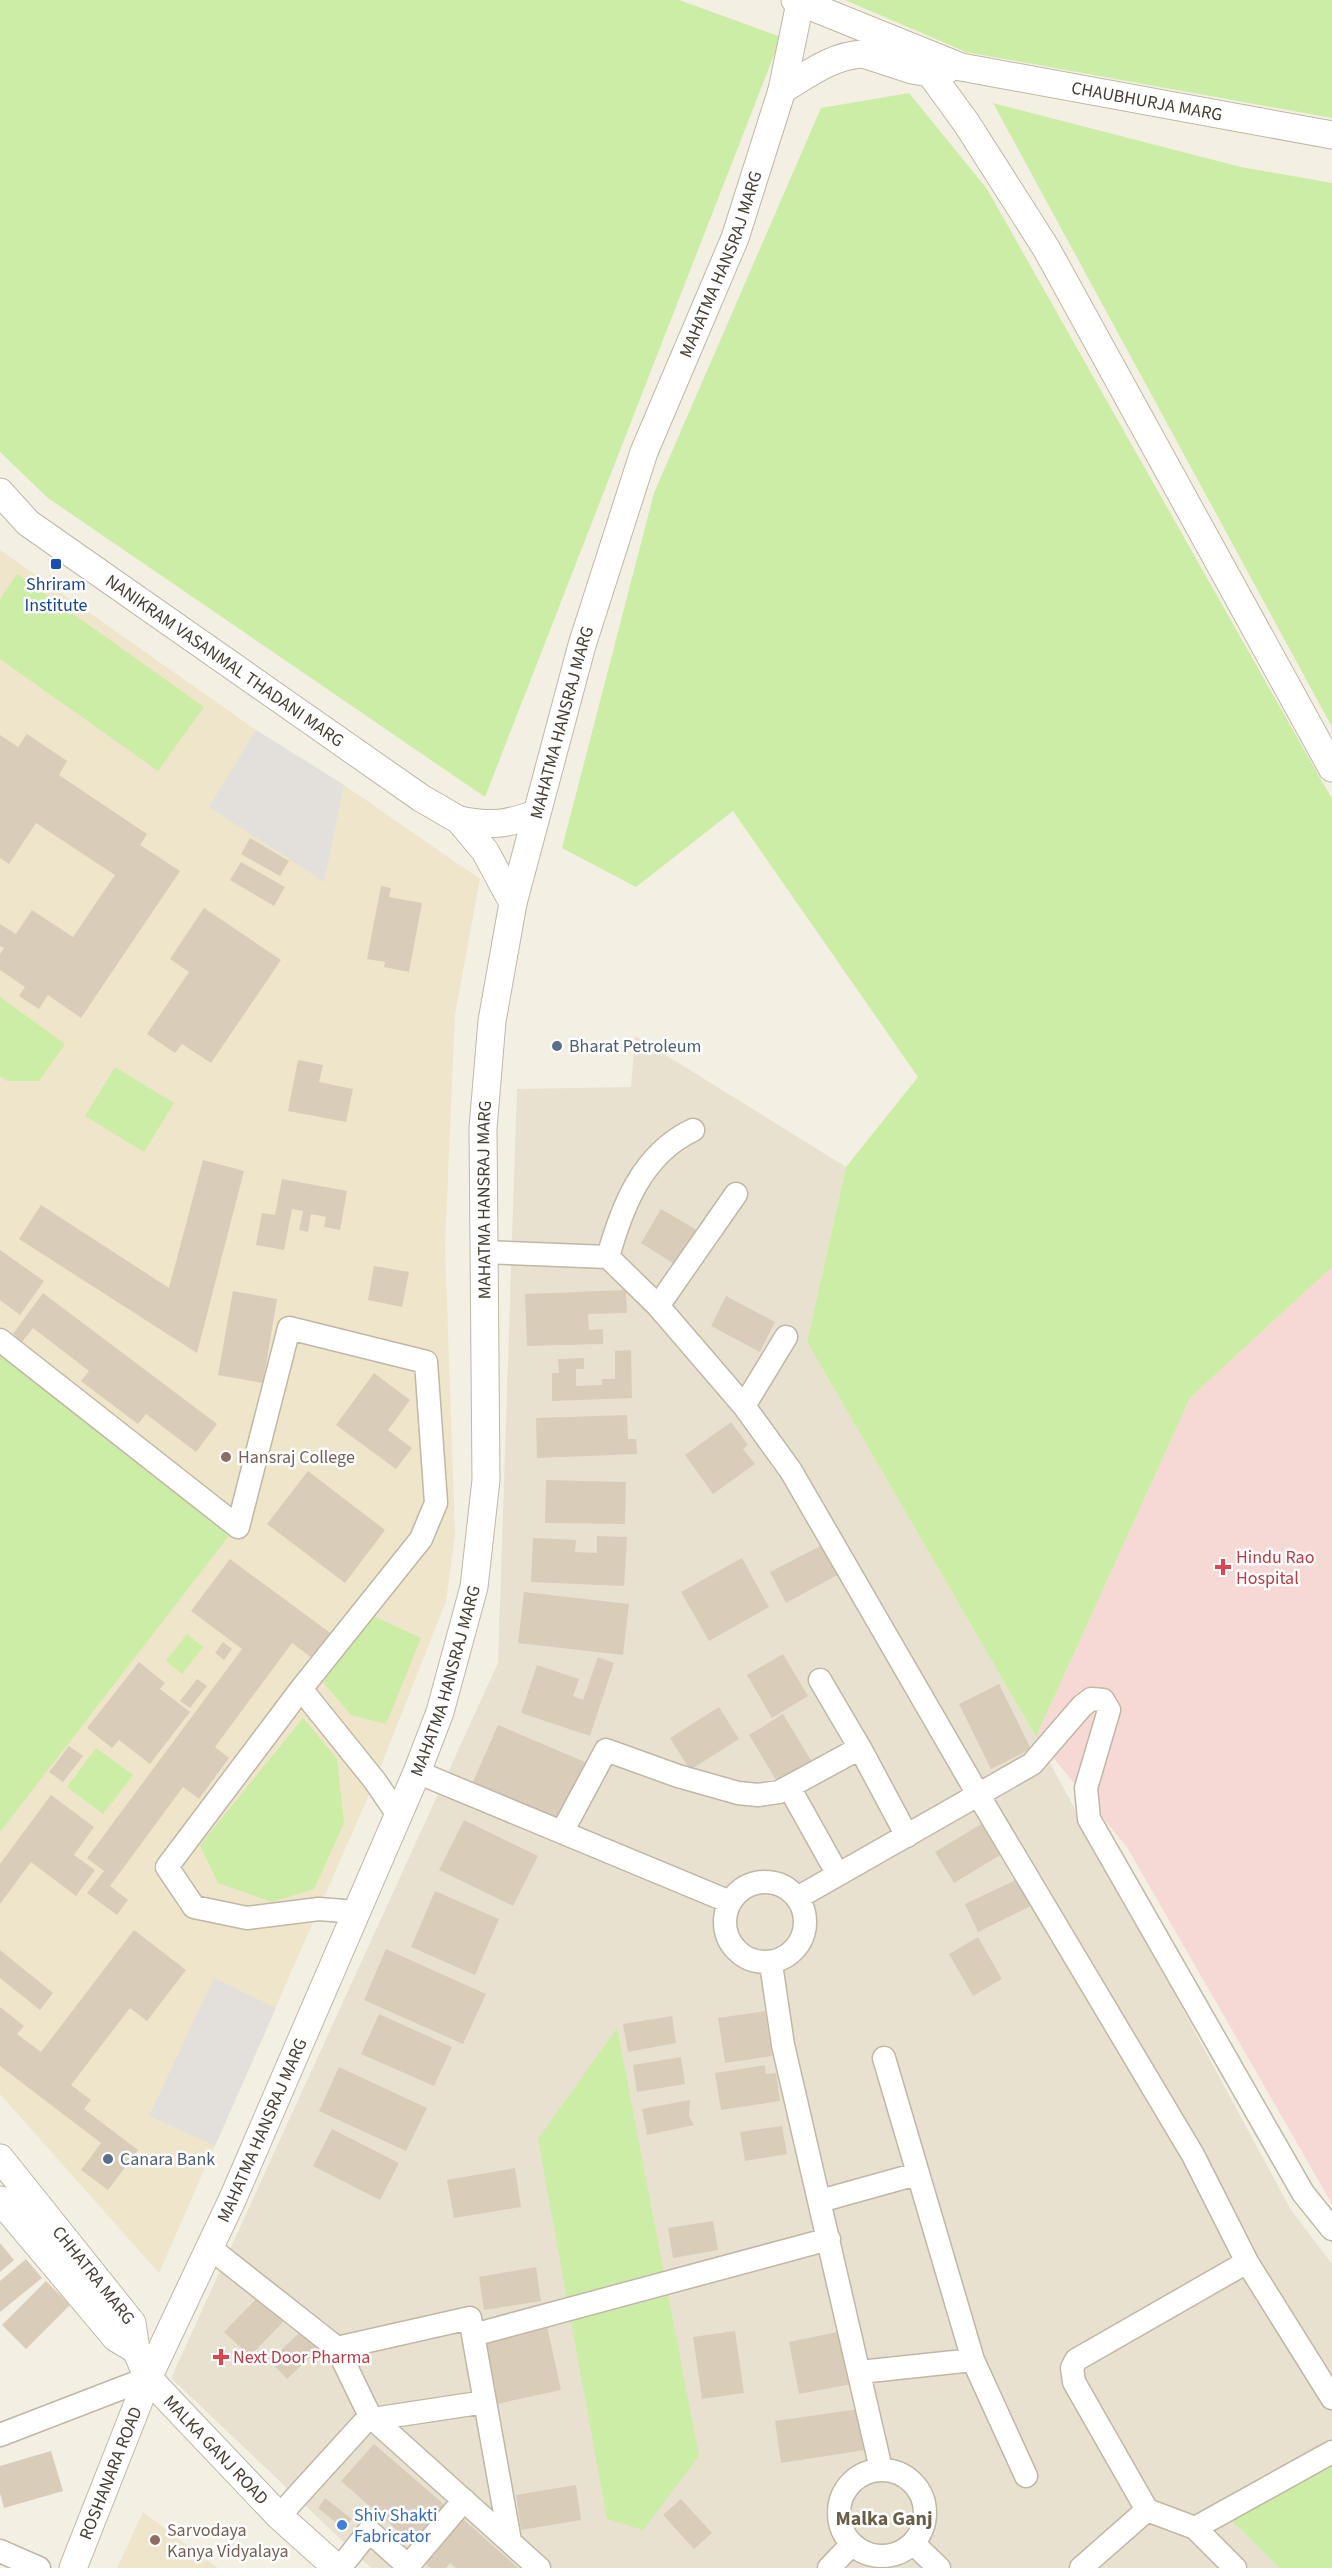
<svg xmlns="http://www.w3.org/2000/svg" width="1332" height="2568" font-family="'Source Sans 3',sans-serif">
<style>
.residential{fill:#e8e1d0}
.education{fill:#eee5ca}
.medical{fill:#f6d9d4}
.green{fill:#cceda6}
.parking{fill:#e3e0dc}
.building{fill:#d9cdba}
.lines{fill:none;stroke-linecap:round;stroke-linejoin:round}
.minor-casing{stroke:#c0b7a4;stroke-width:25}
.tertiary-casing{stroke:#c0b7a4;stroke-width:29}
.minor{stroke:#fff;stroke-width:22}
.tertiary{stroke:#fff;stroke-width:27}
.transit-dot{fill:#1a4fb4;stroke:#fff;stroke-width:2}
.service-dot{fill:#5c6f8a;stroke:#fff;stroke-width:2}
.education-dot{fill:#8d6e63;stroke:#fff;stroke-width:2}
.health-dot{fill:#e0444e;stroke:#fff;stroke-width:2}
.shop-dot{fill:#3f7fe0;stroke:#fff;stroke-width:2}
.labels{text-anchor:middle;stroke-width:5;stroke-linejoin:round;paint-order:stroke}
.street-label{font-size:18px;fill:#463e32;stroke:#fff}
.transit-label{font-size:18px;fill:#164399;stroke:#fff}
.service-label{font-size:18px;fill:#4e5e75;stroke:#fff;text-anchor:start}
.education-label{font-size:18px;fill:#785e54;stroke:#fff;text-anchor:start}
.health-label{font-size:18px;fill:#be3a42;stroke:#fff;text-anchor:start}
.shop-label{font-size:18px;fill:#366cbe;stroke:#fff;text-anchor:start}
.neighbourhood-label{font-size:20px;font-weight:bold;fill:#6a5d48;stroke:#fff}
</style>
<rect width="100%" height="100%" fill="#f3efe2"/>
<path class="residential" d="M635,1036L846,1167L807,1342L1036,1737L1291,2210L1332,2264V2568H371L171,2378L498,1663L517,1089L631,1087Z"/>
<path class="education" d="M0,550L256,730L344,785L480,879L455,1014L445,1245L455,1535L446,1601L375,1781L159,2273L0,2094Z
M143,2512L218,2568H117Z"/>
<path class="medical" d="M1332,1267V2204L1127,1847L1036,1737L1190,1398Z"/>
<path class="green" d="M0,0H679L781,37L485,797L48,498L0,452Z
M845,0H1332V118L966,52Z
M909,93L987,189L1332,799V1267L1190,1398L1036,1737L807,1342L846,1167L918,1077L733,811L636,887L562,848L654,493L821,108Z
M993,103L1241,167L1332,183V727Z
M17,574L204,707L158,771L0,659V599Z
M0,997L65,1044L39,1081H7L0,1076Z
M115,1067L174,1103L144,1152L85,1116Z
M0,1356L231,1533L0,1832Z
M373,1616L421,1638L386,1724L351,1715L323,1682Z
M187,1634L203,1647L182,1674L166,1661Z
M303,1718L337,1759L344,1823L314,1889L272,1902L218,1883L200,1845Z
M96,1748L133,1775L103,1814L67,1787Z
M617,2028L699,2456L643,2530L607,2519L538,2139Z
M1332,2459V2568H1280L1228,2517Z"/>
<path class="parking" d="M256,730L344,785L324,882L209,807Z
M214,1978L276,2008L215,2146L149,2116Z"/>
<path class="building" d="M27,734L67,761L59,775L147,834L140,845L180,871L81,1018L48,995L39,1009L19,996L25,987L0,970V954L4,948L0,946V924L16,934L32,910L73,937L115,875L36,823L9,864L0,858V735L18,747Z
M250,838L289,861L280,876L241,854Z
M241,862L285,887L274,906L230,880Z
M381,886L391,888L389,897L422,903L409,972L384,967L385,962L367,959Z
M204,908L281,960L211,1063L182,1044L175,1053L147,1034L189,972L170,959Z
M298,1060L323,1065L319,1082L353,1089L346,1122L288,1111Z
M203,1160L244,1171L197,1353L19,1239L41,1205L169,1288Z
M282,1179L347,1191L340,1230L324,1227L326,1217L311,1214L308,1232L299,1230L303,1211L292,1209L284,1250L256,1245L262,1213L275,1215Z
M661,1209L700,1232L679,1267L641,1243Z
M0,1250L44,1281L20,1315L0,1300Z
M374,1266L409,1272L402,1307L368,1300Z
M626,1290L627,1313L588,1314L589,1330L603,1329V1344L527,1346L525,1294Z
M233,1291L277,1299L263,1383L218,1375Z
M43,1293L217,1424L196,1452L146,1414L138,1424L81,1381L89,1371L33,1328L22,1342L13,1334Z
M726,1296L775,1322L760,1352L711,1326Z
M631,1350L632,1398L552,1401V1373H559L558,1359L584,1358V1369H576V1386L602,1385V1379H615V1351Z
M374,1373L410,1400L388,1430L412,1448L396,1469L336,1425Z
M627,1415L628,1439H636L637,1454L537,1458L536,1418Z
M731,1422L748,1445L743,1449L755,1464L713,1494L685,1455Z
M308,1471L385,1530L345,1583L267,1524Z
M546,1480L626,1482L625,1524L545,1523Z
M597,1536L627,1537L624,1586L531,1582L533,1538L576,1540L575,1552L597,1553Z
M826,1543L841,1573L786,1603L770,1572Z
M742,1558L769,1607L709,1641L681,1592Z
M230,1559L333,1635L315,1660L292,1643L215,1747L229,1758L199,1799L183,1787L110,1886L128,1900L117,1915L87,1893L104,1871L87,1858L242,1649L191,1611Z
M524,1592L629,1604L623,1655L518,1643Z
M223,1642L232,1649L224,1660L215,1653Z
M783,1654L808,1696L772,1718L747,1675Z
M598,1657L614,1663L590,1736L521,1713L537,1665L579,1679L573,1696L583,1700Z
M139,1662L165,1683L160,1689L190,1712L150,1764L119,1740L112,1748L87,1728Z
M197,1679L207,1686L190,1708L180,1701Z
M999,1684L1031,1749L991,1769L959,1704Z
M719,1707L739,1739L690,1770L670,1738Z
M783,1714L812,1762L778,1783L749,1735Z
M498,1725L585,1762L560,1820L473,1782Z
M69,1746L83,1756L63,1782L49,1772Z
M51,1795L94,1827L74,1855L95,1870L76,1896L31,1862L0,1904V1864Z
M464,1820L538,1856L513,1906L439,1870Z
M988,1820L1007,1851L954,1883L935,1852Z
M1022,1877L1035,1904L978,1932L965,1904Z
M435,1891L499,1919L475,1975L411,1947Z
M134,1930L186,1970L147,2021L130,2008L71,2085L91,2100L84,2109L138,2150L108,2190L81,2170L101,2143L0,2066V2007L24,2026L17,2034L41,2052Z
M978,1937L1002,1979L973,1996L949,1954Z
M386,1949L486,1994L463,2044L364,2000Z
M0,1950L53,1993L40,2010L0,1978Z
M765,2011L772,2056L725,2063L718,2018Z
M379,2014L452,2047L434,2086L361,2054Z
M672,2016L676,2043L628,2052L623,2024Z
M681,2057L685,2084L637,2092L633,2065Z
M765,2065L766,2074L776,2073L780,2101L721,2110L715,2073Z
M339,2067L427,2108L406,2151L319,2111Z
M690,2100L689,2116L694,2125L647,2135L642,2109Z
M782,2126L787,2154L745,2161L740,2132Z
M332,2129L399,2163L380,2200L313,2166Z
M515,2168L521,2207L454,2218L447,2180Z
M713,2221L718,2250L673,2258L668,2228Z
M0,2243L14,2260L0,2272Z
M26,2259L42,2278L0,2312V2281Z
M536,2267L541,2301L484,2310L479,2277Z
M46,2281L70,2305L26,2349L2,2325Z
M260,2295L285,2320L250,2356L224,2332Z
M547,2326L561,2390L497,2404L484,2340Z
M303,2329L321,2347L287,2379L270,2361Z
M735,2331L744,2393L702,2399L693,2337Z
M842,2331L852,2384L799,2394L789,2342Z
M859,2409L865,2450L781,2463L775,2421Z
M374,2444L446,2506L413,2544L341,2481Z
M51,2451L63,2491L4,2508L0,2493V2466Z
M576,2485L581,2520L521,2530L516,2495Z
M325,2498L352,2519L344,2529L318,2508Z
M681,2499L712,2533L694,2549L663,2515Z
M463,2519L518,2568H456L450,2563L446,2568H430L424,2562Z"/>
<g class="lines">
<g class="minor-casing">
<path id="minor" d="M693,1130C642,1154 622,1207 608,1257L658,1306L744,1406L791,1471L979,1796L1193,2155L1247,2262L1332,2398
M483,1252L608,1257
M658,1306L736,1194
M0,1340L238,1527L289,1328L426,1362L436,1503L421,1539L301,1689L167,1867L194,1907L247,1918L319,1909L357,1912
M744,1406L786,1337
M301,1689L375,1781L398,1815
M860,1748L907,1836
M417,1772L730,1902
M789,1787L837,1873
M562,1832L606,1750L678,1776L738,1793L758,1795L779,1792L860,1748L820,1680
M725 1922a40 40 0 1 1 80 0a40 40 0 1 1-80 0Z
M797,1898L1032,1764L1082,1706L1091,1699L1103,1700L1109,1710L1086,1788L1089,1819L1303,2193L1332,2229
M771,1964L783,2045L881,2469
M820,2201L917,2174
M210,2248L337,2348L370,2416
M1247,2262L1076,2360L1072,2368L1074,2382L1147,2510L1195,2528L1332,2452
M473,2335L829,2239
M337,2348L470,2318L510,2541
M973,2360L1026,2476
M860,2372L973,2360L884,2058
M373,2419L485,2402
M0,2435L148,2378
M839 2513a43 43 0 1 1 86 0a43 43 0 1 1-86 0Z
M279,2516L370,2416L539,2568
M1195,2528L1235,2568
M913,2543L939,2568
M0,2551L39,2568
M340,2568L369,2531L408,2566L464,2500
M829,2568L852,2544
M1081,2568L1147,2510"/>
</g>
<g class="tertiary-casing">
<g id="tertiary">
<path id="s1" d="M795,0L961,67L1332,135"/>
<path d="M930,73L967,124L1046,248L1332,768"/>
<path d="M782,90C807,75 833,55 863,54L912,70L930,73L948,69"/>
<path id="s2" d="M0,492L28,523L421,798L459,820L485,851L513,903"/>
<path d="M459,820C490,826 505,825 535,814"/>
<path id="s3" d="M0,2158L132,2323L136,2350L148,2378L279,2516L337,2568"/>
<path d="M0,2200L116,2338L136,2350"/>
<path id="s4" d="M73,2568L148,2378L233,2198L417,1772L440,1712L474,1587L486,1480L483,1128L492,1021L513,903L582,645L644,452L735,238L782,90L800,3"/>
</g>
</g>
<use href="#minor" class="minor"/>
<use href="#tertiary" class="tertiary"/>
</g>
<rect class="transit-dot" x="50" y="558" width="12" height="12" rx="3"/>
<g class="service-dot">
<circle cx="557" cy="1046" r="6"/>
<circle cx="108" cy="2159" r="6"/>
</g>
<g class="education-dot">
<circle cx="226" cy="1457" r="6"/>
<circle cx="155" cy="2540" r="6"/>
</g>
<g class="health-dot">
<path d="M1220 1558h6v6h6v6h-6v6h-6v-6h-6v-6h6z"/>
<path d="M218 2348h6v6h6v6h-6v6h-6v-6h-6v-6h6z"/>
</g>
<circle class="shop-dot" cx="342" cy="2525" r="6"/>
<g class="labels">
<g class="street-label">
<text dy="6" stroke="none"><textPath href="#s1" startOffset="368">CHAUBHURJA MARG</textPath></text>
<text dy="6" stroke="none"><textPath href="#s4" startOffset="2421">MAHATMA HANSRAJ MARG</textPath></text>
<text dy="6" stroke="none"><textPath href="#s2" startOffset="282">NANIKRAM VASANMAL THADANI MARG</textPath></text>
<text dy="6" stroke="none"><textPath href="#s4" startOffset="1935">MAHATMA HANSRAJ MARG</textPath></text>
<text dy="6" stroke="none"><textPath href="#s4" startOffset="1449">MAHATMA HANSRAJ MARG</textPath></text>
<text dy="6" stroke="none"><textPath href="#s4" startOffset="963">MAHATMA HANSRAJ MARG</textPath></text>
<text dy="6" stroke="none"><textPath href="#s4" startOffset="477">MAHATMA HANSRAJ MARG</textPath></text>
<text dy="6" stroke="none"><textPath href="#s3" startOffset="150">CHHATRA MARG</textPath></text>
<text dy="6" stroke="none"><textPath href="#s3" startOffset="368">MALKA GANJ ROAD</textPath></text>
<text dy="6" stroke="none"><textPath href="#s4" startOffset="102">ROSHANARA ROAD</textPath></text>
</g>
<g class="transit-label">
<text x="56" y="590">Shriram<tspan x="56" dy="21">Institute</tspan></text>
</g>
<g class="service-label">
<text x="569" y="1052">Bharat Petroleum</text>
<text x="120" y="2165">Canara Bank</text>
</g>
<g class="education-label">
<text x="238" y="1463">Hansraj College</text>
<text x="167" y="2536">Sarvodaya<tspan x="167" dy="21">Kanya Vidyalaya</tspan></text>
</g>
<g class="health-label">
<text x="1236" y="1563">Hindu Rao<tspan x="1236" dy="21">Hospital</tspan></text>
<text x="233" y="2363">Next Door Pharma</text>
</g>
<g class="shop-label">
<text x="354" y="2521">Shiv Shakti<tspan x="354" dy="21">Fabricator</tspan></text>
</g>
<g class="neighbourhood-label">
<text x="884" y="2525">Malka Ganj</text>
</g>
</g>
</svg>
